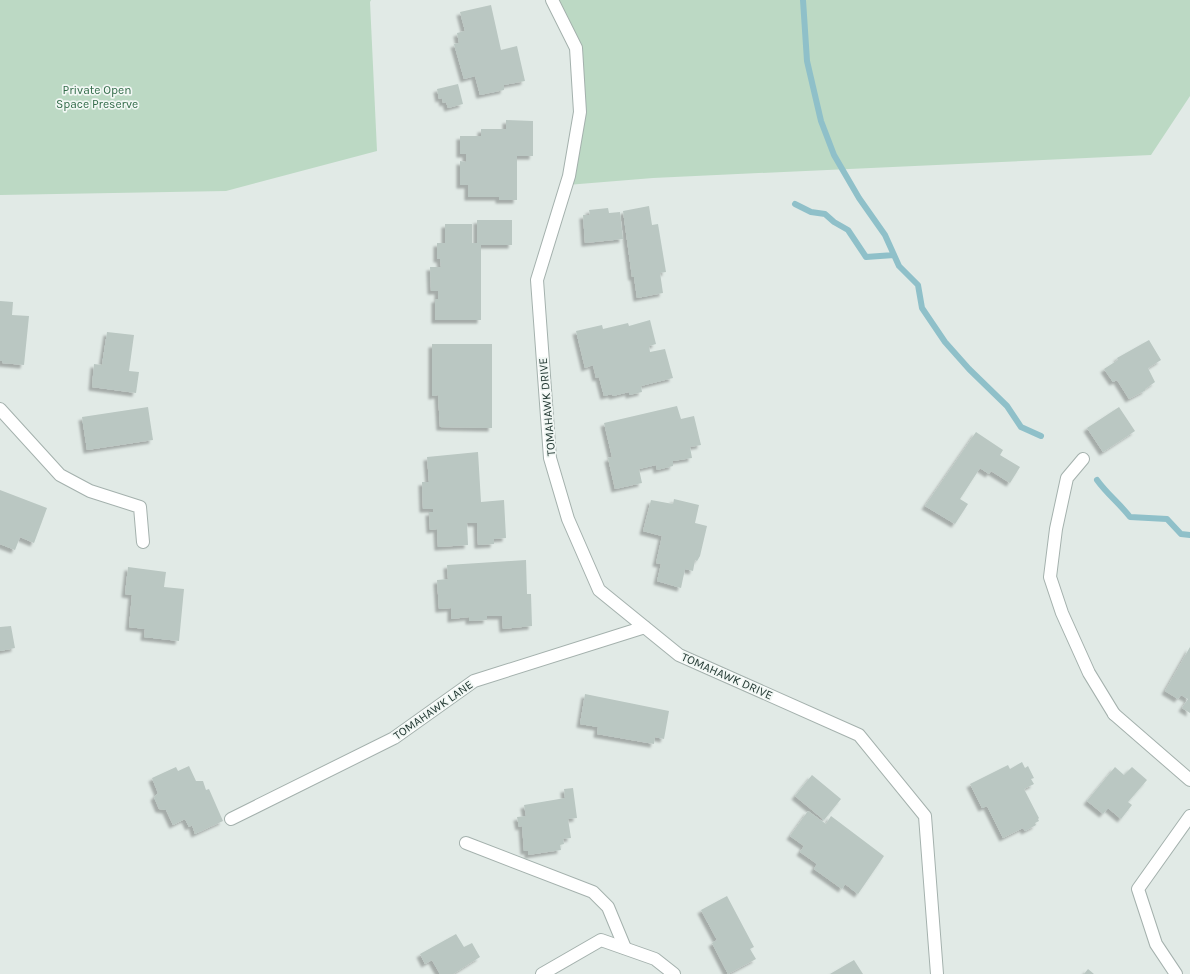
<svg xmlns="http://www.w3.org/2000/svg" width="1190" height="974" font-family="Karla,sans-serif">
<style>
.green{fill:#bcd9c4}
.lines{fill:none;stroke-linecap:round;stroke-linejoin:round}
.stream{stroke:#8fc0c9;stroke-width:6}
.building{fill:#bac7c2;filter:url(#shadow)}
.lane-casing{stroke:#a4b1ad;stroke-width:14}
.street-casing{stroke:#a4b1ad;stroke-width:14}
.lane{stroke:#fff;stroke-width:12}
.street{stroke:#fff;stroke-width:12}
.labels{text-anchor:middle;stroke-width:3.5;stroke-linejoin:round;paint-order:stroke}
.park-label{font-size:12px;fill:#326b49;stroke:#f1f7f4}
.street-label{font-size:12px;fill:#233933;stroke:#f1f7f4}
</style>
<defs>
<filter id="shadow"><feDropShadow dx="-3.5" dy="3.5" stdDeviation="1" flood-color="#0004"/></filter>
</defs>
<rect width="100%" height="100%" fill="#e1eae6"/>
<path class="green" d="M0,0H371L370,2L377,151L226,191L0,195Z
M552,0H1190V96L1151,155L653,178L567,185L580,112L576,48Z"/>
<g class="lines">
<path class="stream" d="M803,0L807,61L821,121L834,155L859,198L885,235L899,266L918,285L922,308L945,342L969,369L1007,406L1021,427L1041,436
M795,204L811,212L825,214L834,222L848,230L866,257L894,255
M1097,480C1107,494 1120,504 1130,517L1167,519L1181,534L1190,535"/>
</g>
<path class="building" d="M491,5L501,50L517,46L525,81L504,85V90L480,95L475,76L464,79L454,44L459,43L457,33L465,31L460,12Z
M458,84L463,104L448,108L446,102L443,103L442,98L439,99L437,89Z
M506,120L533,121V156H517V200H499V197H468V185H460V161L466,162V154H460V136H481V129H506Z
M649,206L652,225L658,224L666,272L660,273L663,293L637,298L634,277H632L623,211Z
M608,208L609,213L620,212L623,239L585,243L583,215H590L589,210Z
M477,220H512V245H481V320H435V299H438V291H431L430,267H441L440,259H437V243H445V224H472V243H477Z
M0,301L13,302L12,315L29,316L24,365L2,363V361H0Z
M650,320L656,344L649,346L650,352L665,349L673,378L641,386L642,392L629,395V392L613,396L612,394L604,396L599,377L596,378L593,365L585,368L576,331L602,325L603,329L628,323L629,326Z
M107,332L134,335L129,371L139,372L136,393L92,387L94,364L102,365Z
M1149,340L1161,360L1148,368L1155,382L1145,389L1146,390L1129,399L1117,380L1113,382L1104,369L1118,360L1117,358Z
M432,344H492V428L440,427L438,395L432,396Z
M677,406L681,419L694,416L701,445L690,447L692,458L673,461V466L657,470L656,465L639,469L642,483L615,489L608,458L612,457L604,423Z
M148,407L153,440L87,450L82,417Z
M1119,407L1135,431L1103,452L1087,428Z
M976,432L1003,450L1000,455L1020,467L1010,483L991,471L989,474L980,468L960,499L968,504L955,524L925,506Z
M478,452L481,502L504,500L506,538L494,539V544L478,545L477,523H467L468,545L438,547L437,529L430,530L429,512H433V509H423L422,482H429L427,457Z
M0,490L47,508L34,543L20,537L15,550L0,544Z
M674,499L699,505L695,523L707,526L700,556L697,561L695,560L693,571L685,569L681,588L657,581L661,564L656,563L662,536L643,531L651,500L673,504Z
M526,560L527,594H531L532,626L503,629L502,616H487V620L469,621V617L451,619V608L439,609L437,580L448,579L447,565Z
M128,567L166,572L164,587L184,589L179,641L144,637L145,629L129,627L132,595L125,594Z
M11,626L15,648L0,651V627Z
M1190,647V713L1182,708L1188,699L1181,695L1178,699L1165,691Z
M585,694L669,711L664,739L655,737L654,744L597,734L598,727L580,724Z
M1022,762L1025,768L1028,766L1034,778L1031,779L1034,784L1024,789L1039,818L1038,819L1039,821L1035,823L1036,825L1025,831L1023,828L1003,838L987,806L982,808L970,784L1008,765L1010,769Z
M189,766L196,781H203L206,790L209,789L223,821L195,834L192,825L189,827L185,819L173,825L166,810L159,809L154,797L158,793L152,778L176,767L178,771Z
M1115,767L1124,775L1132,767L1147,780L1128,802L1132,805L1121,819L1108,808L1103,814L1087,801Z
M812,775L841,799L824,820L795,796Z
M573,788L577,818L568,819L571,838L563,839L564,844L560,845L561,850L528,855V851H524L522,826L519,827L517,817L526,816L524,805L565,798L564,789Z
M808,811L826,824L831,816L884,856L858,894L845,884L842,889L814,869L817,864L800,852L804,846L790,836Z
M727,896L754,947L750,949L756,959L728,974L712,943L717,940L701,910Z
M456,934L464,947L472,943L480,957L453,974H440L432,960L425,964L420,954Z
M854,960L863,974H830Z
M1088,969L1094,974H1084Z"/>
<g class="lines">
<g class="lane-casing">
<path id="lane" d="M0,409L60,475L90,491L140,507L143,542
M1083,459L1067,478L1056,529L1050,577L1062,613L1089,673L1114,714
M466,843L593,892L608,907L625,948"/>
</g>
<g class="street-casing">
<path id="street" d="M552,0L576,48L580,112L569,176L537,280L550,458L568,519L599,590L679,655L859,735L925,816L937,974
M1114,714L1190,780
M231,819L394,738L474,681L645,627
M542,974L601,940L655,959L674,974
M1176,974L1156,944L1138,889L1190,816"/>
</g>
<use href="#lane" class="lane"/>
<use href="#street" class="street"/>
</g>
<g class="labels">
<g class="park-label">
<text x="97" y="94">Private Open<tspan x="97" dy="14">Space Preserve</tspan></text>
</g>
<g class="street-label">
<text transform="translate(547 407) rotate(-95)" y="4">TOMAHAWK DRIVE</text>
<text transform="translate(727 676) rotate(24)" y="4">TOMAHAWK DRIVE</text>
<text transform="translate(433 710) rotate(-35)" y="4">TOMAHAWK LANE</text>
</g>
</g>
</svg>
